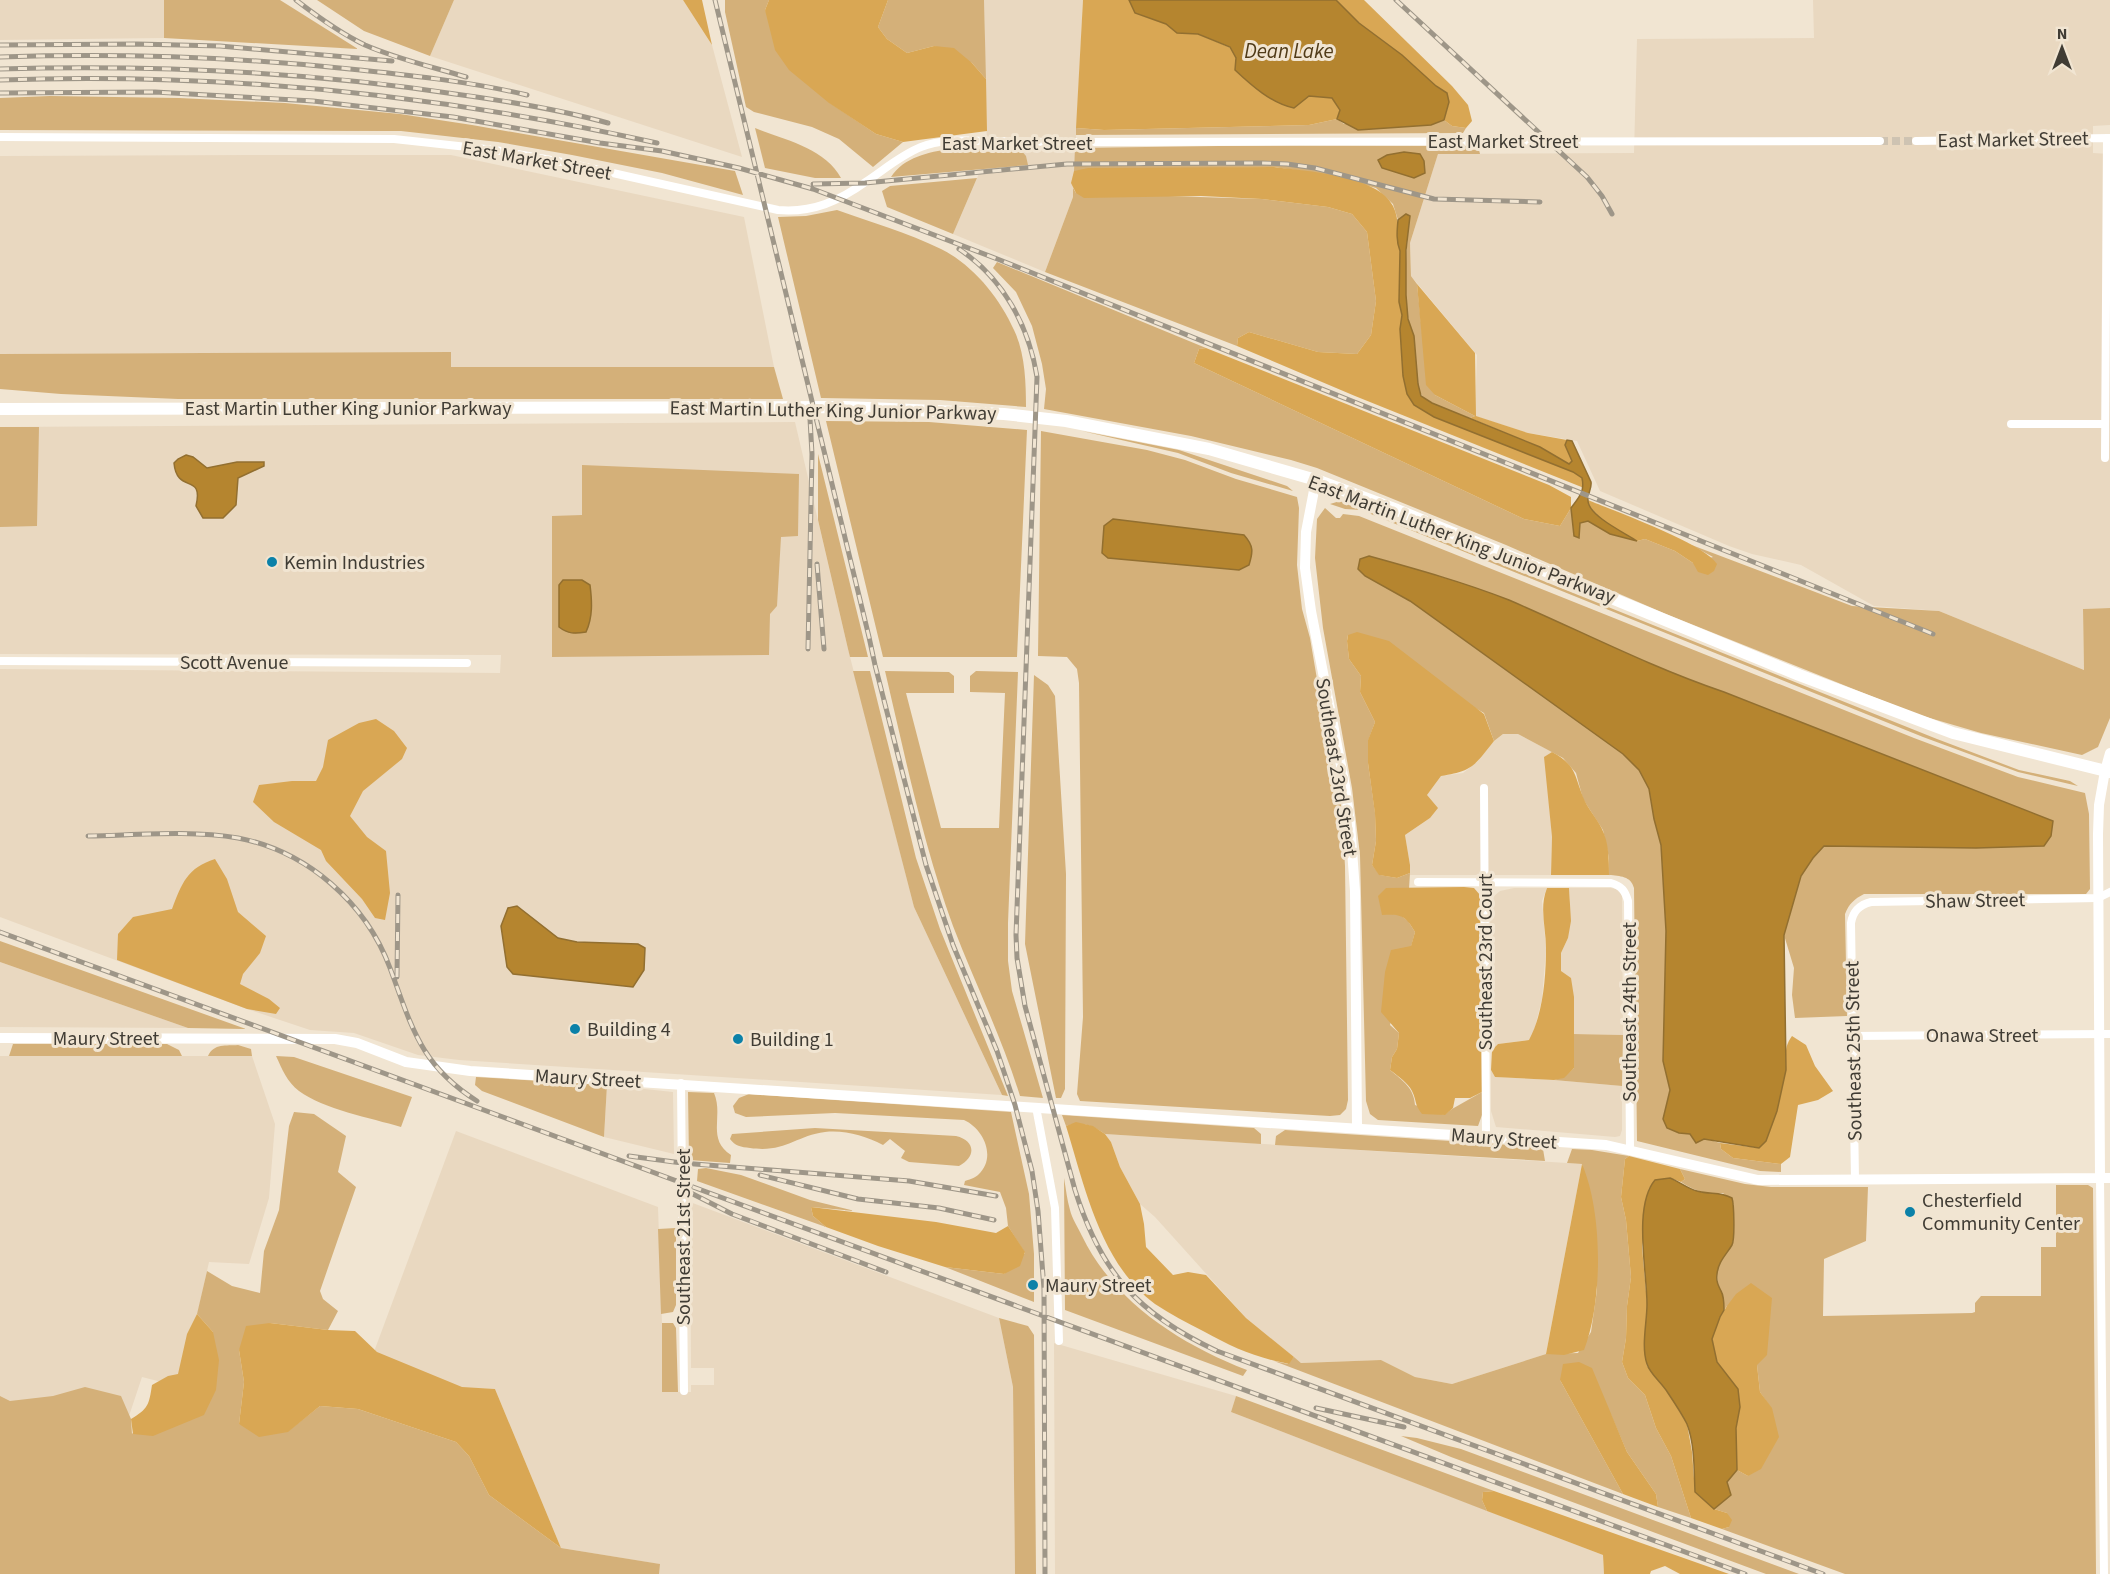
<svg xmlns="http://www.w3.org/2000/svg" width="2110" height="1574" font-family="'Source Sans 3',sans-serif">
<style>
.built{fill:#e9d8c0}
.green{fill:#d4b079}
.forest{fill:#d9a754}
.water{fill:#b5852f;stroke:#926f30;stroke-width:1.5}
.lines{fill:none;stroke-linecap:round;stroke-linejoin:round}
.minor-tunnel{stroke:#cec3b2;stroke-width:8;stroke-dasharray:8 4;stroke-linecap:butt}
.minor{stroke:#fff;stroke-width:8}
.tertiary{stroke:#fff;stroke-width:10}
.secondary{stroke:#fff;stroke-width:10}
.primary{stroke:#fff;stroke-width:12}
.rail-casing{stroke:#9e9688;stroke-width:5}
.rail{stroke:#f1e5d2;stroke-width:3;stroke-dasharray:9;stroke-linecap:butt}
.poi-dot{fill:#0b81a8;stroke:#f1e5d2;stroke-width:2}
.labels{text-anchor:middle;stroke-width:6;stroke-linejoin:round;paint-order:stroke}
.street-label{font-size:20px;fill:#403c34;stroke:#f1e5d2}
.poi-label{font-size:20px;fill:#403c34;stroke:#f1e5d2;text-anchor:start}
.water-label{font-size:21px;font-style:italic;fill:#503b18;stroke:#f1e5d2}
</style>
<rect width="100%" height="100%" fill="#f1e5d2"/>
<path class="built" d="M0,0H164V38L0,40Z
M454,0H683L712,45L742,157L430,56Z
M984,0H1083L1073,197L1045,272L953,234L987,155Z
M1813,0H2110V125L2093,126V153L2110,154V608L2083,609L2084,670L1939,611L1874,606L1801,565L1752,554L1729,546L1600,491L1577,441L1528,433L1475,416L1477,355L1411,276L1410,243L1438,154L1634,153L1637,39L1814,38Z
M249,155H451L744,217L774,367H451V352L0,354V156Z
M795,422L848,649L914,907L1002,1095L459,1060L418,1055L354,1033L310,1030L247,1009L0,917V669L500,673L501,655L0,654V427Z
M1503,734H1518L1552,752L1545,757L1552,837L1551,875H1410V865L1405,835L1430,818L1427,795L1441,776L1463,773L1477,762L1494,741Z
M1514,888H1547L1542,901L1546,949L1542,999L1534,1031L1529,1040L1498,1044L1492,1050L1490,914L1494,896L1500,891Z
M1569,888H1611L1616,889L1622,895L1623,1035L1573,1034L1561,971V953L1568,938L1570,900Z
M0,962L188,1028L0,1027Z
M0,1056H252L275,1124L269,1198L249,1264L209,1262L181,1387L142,1377L93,1524L0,1490Z
M1491,1070L1495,1077L1554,1080L1622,1086V1130L1620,1136L1615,1137L1496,1127L1491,1111Z
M607,1085L673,1092L674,1154L604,1137Z
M456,1131L658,1207L662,1323V1392H691V1385H714V1368H691L690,1202L999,1318L1013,1387L1015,1574H659V1564L561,1548L495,1389L362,1384Z
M1105,1134L1582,1164L1546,1354L1452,1384L1415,1377L1381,1360L1301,1363L1246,1318L1155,1217L1140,1204L1120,1167L1111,1142Z
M1054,1343L1236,1396L1231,1412L1603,1555L1604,1574H1055Z"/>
<path class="green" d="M164,0H280L358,49L164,38Z
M317,0H454L430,56L364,31Z
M725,0H769L765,10L830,103L876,134L903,142L873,167L839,139L812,127L754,112L746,107L725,12Z
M888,0H984L986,79L972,63L934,46L907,53L887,39L878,27Z
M50,96L179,98L285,103L400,114L472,125L735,171L743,195L662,173L572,155L498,142L401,131L0,130V98Z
M1337,119L1344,124L1431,125L1444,120L1452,126L1466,128L1463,133L1076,135V128L1104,130L1309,125Z
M755,128C785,140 825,148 841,178H815L765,168Z
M1296,145L1478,146L1480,154H1438L1410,243L1411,276L1417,284L1423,342L1435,395L1475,416L1470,418C1458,413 1427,405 1421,394C1414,381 1415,354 1414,339C1413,332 1409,325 1408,317C1403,285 1407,249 1409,216H1403L1398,220L1393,204L1376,188L1329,175L1274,167L1074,171L1075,148Z
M950,149H1020L1026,156L1028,165L891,177C904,157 929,152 950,149Z
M977,178L953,234L887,207L882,191L890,186Z
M1073,188L1076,193L1262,199L1328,207L1352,214L1367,232L1376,301L1371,335L1357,354L1318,352L1249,332L1238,338L1237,346L1045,272L1073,197Z
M837,210C871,222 908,233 941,249C973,265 999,297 1014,330C1025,353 1026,382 1026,407L940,400L821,398L778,217L806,216Z
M997,262L1206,348L1199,349L1194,363L1524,519L1560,526L1571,508L1574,536L1578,538L1580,523L1588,521L1610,534L1637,541L1645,539L1675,551L1693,563L1713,557L1689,544L1852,606L1939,611L2084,670L2083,609L2110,608V718L2098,747L2082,755L1981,733L1916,714L1666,614L1506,545L1317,468L1291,460L1191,436L1044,409L1046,389L1042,364L1032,326L1016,292L993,268Z
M451,352V367H774L783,399H178L61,394L0,389V354Z
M826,421L929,422L1027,430L1017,657H883Z
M0,427H39L37,526L0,527Z
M1041,431L1147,450L1185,460L1236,479L1297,497L1299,508L1297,565L1302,609L1310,638L1328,744L1341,805L1345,866L1348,1100L1346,1109L1340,1115L1330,1116L1080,1101L1077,1094L1083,1017L1079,683L1077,669L1067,657L1038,656Z
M1082,431L1179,450L1287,486L1293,491L1231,473L1178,453Z
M818,454L868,657H850L848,649L818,520Z
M582,465L799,474L798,536L781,537L777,606L770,614L769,655L552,657V516L582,515Z
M1340,501L1391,520L1937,739L2019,770L2070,781L2078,786L2018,772L1923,737L1361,510L1345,509L1330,504Z
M1325,508L1336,518H1340L1343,514L1359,516L1914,738L2018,777L2085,793L2089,814L2090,889L2086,894H1864C1854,899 1849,904 1845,914L1847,1016L1795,1018L1792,995L1794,968L1784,935L1801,876L1813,858L1824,846L1846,845L2053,821L1724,692L1687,680L1507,600L1443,577L1365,576L1410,601L1623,754L1639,770L1649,789L1654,819L1661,845L1666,931L1663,1061L1670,1090L1663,1119L1679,1133L1690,1134L1720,1143L1721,1149L1733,1158L1781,1164V1172L1760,1171L1637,1141L1634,888C1631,876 1620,876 1609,875V858L1603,830L1583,799L1576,773L1563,758L1518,734H1503L1494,741L1484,713L1348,635L1347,640L1349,659L1361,676L1360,692L1375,722L1368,741V763L1375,813L1376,841L1372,865L1380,875L1397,878L1410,873L1409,889L1386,888L1399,914L1408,921L1415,932L1390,1025L1399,1033L1397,1049L1392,1057L1390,1070C1403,1081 1414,1088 1415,1105L1444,1115L1452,1109L1482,1092V1115L1478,1126L1378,1120L1370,1114L1366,1101L1360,855L1352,788L1323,628L1315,558L1317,519Z
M853,671H870L916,858L940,929L1008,1096L1002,1095L914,907Z
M885,671L949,672L954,676V693H906L941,828H999L1005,693L970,692V676L976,671L1018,672L1008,923V961L1012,991L1043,1098L1020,1096C1002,1038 975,983 953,926C923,844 905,756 885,671Z
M1034,675L1048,685L1055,696L1066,874L1065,1089L1061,1098H1056L1025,944Z
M0,941L246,1029L188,1028L0,962Z
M1573,1034L1623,1035L1622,1086L1554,1080L1564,1077L1574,1068Z
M13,1044H167L179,1050L182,1056H9Z
M238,1045L251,1049L252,1056H208C214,1043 226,1046 238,1045Z
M276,1056L294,1057L412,1097L401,1127C371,1118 323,1109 299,1091C287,1082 282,1069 276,1056Z
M476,1077L607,1085L604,1137L482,1091L475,1085Z
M688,1092L714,1093C724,1116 706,1139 731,1155L730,1163L689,1160Z
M749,1094L1011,1112L1029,1194L1034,1254V1302L945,1267L1004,1274L1025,1253L1008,1226L1006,1208L1000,1192L964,1185L965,1181C968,1180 975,1178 978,1175C997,1158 984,1129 964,1120L835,1113L746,1117L735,1113L733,1106L739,1098Z
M294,1112L314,1114L346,1136L338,1172L356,1187L320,1291L323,1299L338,1311L328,1330L270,1323L239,1350L244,1382L239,1424L287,1432L320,1406L358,1409L456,1442L469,1456L489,1495L561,1548L660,1564L659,1574H0V1396L10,1401L53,1396L85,1387L121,1396L131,1419L132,1434L213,1332L197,1314L207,1271L232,1286L260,1293L264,1251L279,1210L289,1126Z
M1062,1115L1254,1128L1261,1134V1144L1105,1134C1092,1125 1081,1121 1066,1126Z
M815,1128L956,1136C976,1141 976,1157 959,1166L909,1162L901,1158L905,1151L890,1139L883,1145C865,1136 846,1130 825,1132C795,1136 785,1153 750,1148C741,1147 735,1146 730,1139L732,1134Z
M1285,1130L1541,1147L1543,1149L1545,1161L1275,1145L1276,1136Z
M1572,1149L1592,1150L1629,1156L1625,1159L1621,1197L1626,1220L1631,1277L1627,1306L1626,1338L1622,1362L1628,1378L1645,1395L1656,1428L1671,1456L1691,1518L1658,1507L1656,1494L1627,1452L1611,1415L1560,1380L1623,1494L1274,1361L1288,1364L1294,1357L1301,1363L1381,1360L1415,1377L1452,1384L1546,1354L1578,1353L1591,1332L1597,1290V1250L1582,1164L1567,1163Z
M706,1168L741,1175L810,1200L855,1211L811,1207L813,1216L826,1227L697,1181L698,1169Z
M1680,1169L1745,1184L1771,1187H1868L1866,1241L1824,1259L1823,1316L1972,1313L1975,1312V1303L1981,1296H2041V1247H2056V1185H2088L2093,1188L2096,1574H1845L1722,1529L1729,1527L1727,1513L1714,1509L1731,1495L1727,1482L1737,1470L1748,1476L1771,1408L1760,1392L1757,1365L1727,1306L1724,1310L1722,1292L1718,1287L1717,1273L1719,1264L1733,1243L1732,1214L1734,1205L1723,1193C1707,1195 1695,1191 1681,1182L1685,1179Z
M1064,1178C1066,1189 1067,1200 1070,1210C1072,1219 1078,1227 1082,1236C1114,1302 1180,1344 1247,1370L1243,1376L1065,1310Z
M676,1228V1305L673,1312L661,1314L658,1229Z
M999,1318L1028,1326L1034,1335L1036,1574H1015L1013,1387Z
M662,1323H673L676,1328L678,1392H662Z
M1236,1396L1494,1491L1483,1492L1482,1500L1487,1511L1231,1412Z
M1401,1436L1417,1438L1461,1449L1799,1574H1766L1451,1457Z"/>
<path class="forest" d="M683,0H702L712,45Z
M769,0H888L878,27L887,39L907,53L934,46L954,48L972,63L986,79L987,131L903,142L876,134L829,103L789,70L775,50L765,10Z
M1083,0H1129L1135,13L1166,24L1177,33L1198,34L1231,48L1236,58L1294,108L1308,96L1332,98L1340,110L1337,119L1309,125L1104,130L1076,128Z
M1336,0H1364L1452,86L1468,105L1472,121L1466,128L1452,126L1444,120L1449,103L1447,93L1436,86L1402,55L1359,23Z
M1274,167C1305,171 1378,175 1393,206C1401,221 1395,236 1400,251L1399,302L1402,315L1400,329L1403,376L1407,394L1414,405L1434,417L1573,472L1582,478L1584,488L1355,396L1237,346L1238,338L1249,332L1318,352L1357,354L1371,335L1376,301L1367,232L1352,214L1328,207L1262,199L1201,196L1084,198L1076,193L1071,183L1074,171L1088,168Z
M1417,284L1475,353L1476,416L1528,433L1567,440L1565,445L1572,461L1569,464L1540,447L1470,418L1475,416L1435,395L1426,385Z
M1206,348L1549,485L1571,497V508L1560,526L1524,519L1194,363L1199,349Z
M1588,500C1614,511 1704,543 1717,564L1714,571L1708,575L1698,572L1693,563L1675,551L1645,539L1637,541L1606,524L1589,506Z
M1357,632L1389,641L1484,714L1494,741C1474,766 1473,771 1441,776L1427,795L1438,808L1430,818L1405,835L1410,865V873L1397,878L1379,875L1372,865L1376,841L1375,814L1368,763V740L1375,722L1360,692L1361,676L1349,659L1347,641L1348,635Z
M376,719L394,731L407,748L402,759L363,791L350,816L367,837L386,851L390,893L385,920L375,918L362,899L326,861L321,850L274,822L253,802L259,785L292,781H316L323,767L328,740L359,723Z
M1552,752C1576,765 1574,774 1583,797C1587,808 1597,818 1602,829C1609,843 1609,860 1609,875H1551L1552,837L1544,757Z
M215,859L227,879L238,912L266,936L260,953L243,974L240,984L269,999L280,1008L276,1014L247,1009L117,960L118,934L133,917L172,909C182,883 187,868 215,859Z
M1464,887L1474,888L1480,895L1482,1092L1470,1098H1455L1453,1108L1445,1115L1422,1114C1414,1104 1417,1101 1412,1091C1408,1083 1398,1076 1390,1070L1392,1057L1397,1049L1399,1033L1381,1012L1385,972L1391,950L1411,946L1415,932C1405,915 1401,914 1382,915L1378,896L1386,888Z
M1547,888H1569L1571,921L1568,938L1561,953V971L1571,978L1574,997V1068L1564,1078L1554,1080L1495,1077L1491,1070L1492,1050L1498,1044L1529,1040C1543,1014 1546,978 1546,948C1546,928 1539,908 1547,888Z
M1792,1036L1806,1045L1815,1066L1833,1091L1818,1100L1798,1105L1790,1157L1781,1164L1733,1158L1721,1149L1720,1143L1759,1148C1768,1123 1781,1098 1785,1072C1788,1056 1782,1050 1792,1036Z
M1076,1122L1093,1126L1105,1134L1111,1142L1120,1167L1140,1204L1144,1224L1146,1247L1173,1275L1188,1272L1206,1275L1246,1318L1294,1357L1289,1364C1254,1357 1234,1348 1203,1331C1187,1323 1170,1314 1155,1304C1100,1263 1085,1187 1066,1126Z
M1629,1156L1680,1169L1685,1179L1681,1182L1670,1178L1649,1188L1642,1247L1647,1303L1645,1354L1647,1366L1668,1392L1687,1424L1692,1452L1695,1492L1714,1509L1727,1513L1732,1520L1729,1527L1722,1529L1691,1518L1671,1456L1656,1428L1645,1395L1628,1378L1622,1362L1626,1338L1627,1306L1631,1277L1626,1220L1621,1197L1625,1159Z
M1582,1164C1603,1213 1603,1301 1584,1350L1564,1355L1546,1354Z
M811,1207L936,1222L996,1233L1008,1226L1025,1252L1020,1266L1004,1274L945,1267L878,1246L826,1227L813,1216Z
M1751,1283L1772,1298L1767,1355L1757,1365L1760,1392L1772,1408L1779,1437L1761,1469L1748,1476L1737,1470L1736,1428L1740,1407L1734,1384L1717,1362L1712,1339L1720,1317L1727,1306L1736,1294Z
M197,1314L213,1332L219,1360L216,1390L204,1415L153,1436L133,1434L131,1419C148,1409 149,1405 152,1385L168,1376L178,1374L187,1334Z
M270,1323L328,1330L355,1331L377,1352L462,1387L495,1389L561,1548L489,1495L469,1456L456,1442L358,1409L320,1406L288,1432L259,1437L239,1424L244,1382L239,1350L246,1326Z
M1579,1362L1592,1368L1627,1452L1656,1494L1658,1507L1623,1494L1560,1380L1563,1364Z
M1494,1491L1729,1574H1680L1665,1566L1651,1571L1650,1574H1604L1603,1555L1487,1511L1482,1500L1483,1492Z"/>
<path class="water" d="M1129,0H1336L1359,23L1402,55L1436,86L1447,93L1449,102L1444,120L1431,125L1358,130L1337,119L1340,110L1332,98L1309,96L1294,108C1272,104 1251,85 1235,70L1236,58L1230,47L1198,34L1177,33L1166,24L1135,13Z
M1404,152L1420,154L1424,161L1425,173L1414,178L1382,168L1378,160L1387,155Z
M1406,214L1410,216L1406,250V295L1408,319L1414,336L1418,384L1421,396L1432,403L1540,447L1569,464L1572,461L1565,445L1567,440L1572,441L1591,482C1592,489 1587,494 1588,501C1589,516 1625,533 1637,541L1610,534L1588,521L1580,523L1579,538L1574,536L1571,508C1579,497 1585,492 1582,478L1573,472L1434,417L1414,405L1407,394L1403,376L1400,329L1402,315L1399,302L1400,251C1396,241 1397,231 1398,220Z
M186,455L193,457L207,468L237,462H264V466L238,478L236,505L223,518H203L196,506C204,472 177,495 174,463L178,459Z
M1113,519L1244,535C1254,546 1253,552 1249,565L1239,570L1108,558L1102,553L1104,526Z
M1369,556C1416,569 1463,582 1509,600C1581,631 1650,667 1724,692L2053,821L2051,836L2044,846L1976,848L1824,846L1813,858L1801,876L1784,935L1786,1070L1777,1111L1766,1141L1759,1148L1704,1139L1696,1143L1690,1134L1679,1133L1667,1128L1663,1119L1670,1090L1663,1061L1666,931L1661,845L1654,819L1649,789L1639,770L1623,754L1410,601L1365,576L1358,569L1360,559Z
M563,580H582L590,585C592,601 593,617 586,632C575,634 568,634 559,627V585Z
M517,906L558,938L577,942L638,944L645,948L644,970L633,987L513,974L507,967L501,926L508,908Z
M1670,1178C1680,1182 1688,1189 1697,1191C1711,1195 1719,1191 1732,1198C1734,1204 1735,1239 1732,1245C1726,1255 1718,1262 1717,1274C1716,1281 1718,1285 1721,1291C1724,1296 1724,1305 1724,1310L1720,1317L1712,1339L1717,1362L1738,1389L1740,1407L1736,1428L1737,1470L1727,1482L1731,1495L1714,1509L1695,1492C1694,1470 1695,1445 1687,1424C1684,1418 1672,1399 1668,1393C1662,1383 1650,1374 1647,1364C1641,1346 1647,1323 1647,1304C1647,1271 1633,1206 1655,1180Z"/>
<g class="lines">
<path class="minor-tunnel" d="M1880,141H1916"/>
<path class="minor" d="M0,137L394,139L495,150L568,163L778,210C813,213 839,201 867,181C885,169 901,155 921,147C943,138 970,141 994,141C1023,142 1052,142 1081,142L1880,141
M1916,141L2110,138
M2011,424H2105
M2105,458L2107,138
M0,661L467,663
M1484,788L1486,1137
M1418,882L1611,883C1622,886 1625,891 1628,901L1630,1149
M1853,1036L2110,1034
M681,1083L684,1391
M1036,1107L1055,1208L1059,1341
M2100,1178L2104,1574
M1855,1179L1851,923C1853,911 1859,905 1871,902L2098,898L2110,892"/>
<path class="tertiary" d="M1316,480L1306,532L1305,568L1311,611L1345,786L1350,823L1355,891L1357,1127
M2105,771L2110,753
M2100,1178H2110"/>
<path class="secondary" d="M0,1038L335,1039L357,1043L406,1062L470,1071L1606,1145L1758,1180L2100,1178L2098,834L2099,805L2105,771"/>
<path class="primary" d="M0,409L845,407L1004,414L1066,421L1209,449L1316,480L1397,510L1799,675L1953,733L2110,772"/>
<g class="rail-casing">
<path id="rail" d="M296,0C318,17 340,33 365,45C397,59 433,67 466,77
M715,0L869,637L875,665L926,865L953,945L997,1051L1015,1105L1032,1171L1038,1211L1044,1289L1045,1574
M1396,0L1587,177L1602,196L1612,214
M0,45L137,44L220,46L392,61
M0,57C120,53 240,57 360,70C416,76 472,82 527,95
M0,69C152,65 305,71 455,94C507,101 558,109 608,123
M0,80C221,72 442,95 657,143
M0,93L155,92L313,101L453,117L600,143L662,151L739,168L813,189L1000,260L1933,634
M813,184L865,183L1067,164L1262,163L1287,164L1315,168L1434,199L1540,202
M959,249C1003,278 1029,326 1037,377L1016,935L1017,958L1025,1006L1075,1190C1101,1273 1138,1314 1217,1351L1823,1574
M817,564L824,649
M808,649L812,454L810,419
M88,836C137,835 191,830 238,838C307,851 366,903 390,968C412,1027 420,1065 477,1101
M0,932L1745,1574
M397,977L398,895
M629,1156L682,1163L909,1181L996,1196
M760,1175L858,1199L939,1208L994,1220
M685,1190L732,1214L886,1272
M1316,1408L1404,1427"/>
</g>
<use href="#rail" class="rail"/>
</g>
<g class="poi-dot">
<circle cx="272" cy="562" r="6"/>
<circle cx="575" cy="1029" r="6"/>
<circle cx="738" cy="1039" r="6"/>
<circle cx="1910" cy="1212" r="6"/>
<circle cx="1033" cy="1285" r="6"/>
</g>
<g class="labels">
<g class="street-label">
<text transform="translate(2013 139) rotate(-1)" y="7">East Market Street</text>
<text x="1503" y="148">East Market Street</text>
<text x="1017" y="150">East Market Street</text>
<text transform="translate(537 160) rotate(10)" y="7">East Market Street</text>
<text x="348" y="415">East Martin Luther King Junior Parkway</text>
<text transform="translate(833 410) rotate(1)" y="7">East Martin Luther King Junior Parkway</text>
<text transform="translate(1462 539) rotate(21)" y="7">East Martin Luther King Junior Parkway</text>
<text x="234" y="669">Scott Avenue</text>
<text transform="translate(1337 767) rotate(81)" y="7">Southeast 23rd Street</text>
<text transform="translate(1975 900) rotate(-1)" y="7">Shaw Street</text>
<text transform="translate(1485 962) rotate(-90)" y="7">Southeast 23rd Court</text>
<text transform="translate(1629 1012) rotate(-90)" y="7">Southeast 24th Street</text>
<text x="1982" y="1042">Onawa Street</text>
<text x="106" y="1045">Maury Street</text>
<text transform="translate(1853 1051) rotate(-91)" y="7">Southeast 25th Street</text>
<text transform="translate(588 1078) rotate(3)" y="7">Maury Street</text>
<text transform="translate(1504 1138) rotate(4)" y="7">Maury Street</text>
<text transform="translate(683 1237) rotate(-90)" y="7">Southeast 21st Street</text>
</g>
<g class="poi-label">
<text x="284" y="569">Kemin Industries</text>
<text x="587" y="1036">Building 4</text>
<text x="750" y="1046">Building 1</text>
<text x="1922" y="1207">Chesterfield<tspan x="1922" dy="23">Community Center</tspan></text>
<text x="1045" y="1292">Maury Street</text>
</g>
<g class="water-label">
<text x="1289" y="58">Dean Lake</text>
</g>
</g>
<g transform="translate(2062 48)" stroke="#f1e5d2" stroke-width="4.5" paint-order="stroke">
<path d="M0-4.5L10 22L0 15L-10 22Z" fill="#403c34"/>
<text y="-9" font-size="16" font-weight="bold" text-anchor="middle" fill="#403c34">N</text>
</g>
</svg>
